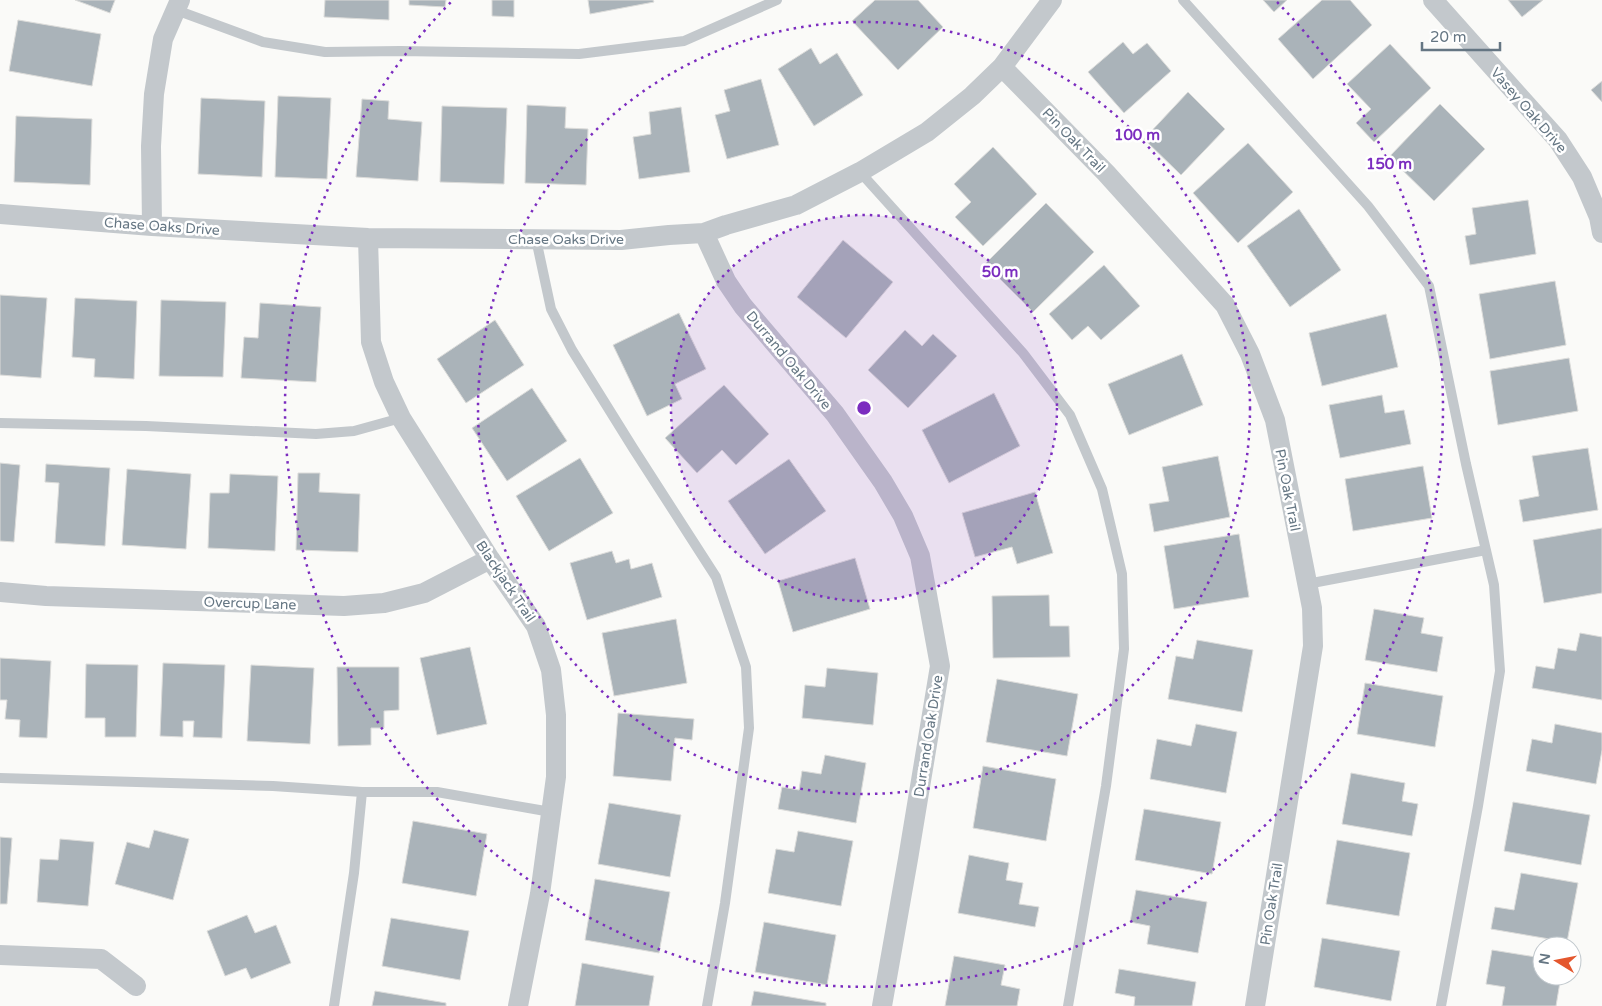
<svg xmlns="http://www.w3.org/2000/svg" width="1602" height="1006" font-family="'Varela Round',sans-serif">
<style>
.building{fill:#aab3b9;stroke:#dcdcda}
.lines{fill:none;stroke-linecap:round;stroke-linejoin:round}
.service{stroke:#c3c8cc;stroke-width:10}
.minor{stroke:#c3c8cc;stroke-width:20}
.ring{fill:none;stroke:#7b2cbf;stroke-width:2.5;stroke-dasharray:2.5 5}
.labels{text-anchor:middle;stroke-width:5;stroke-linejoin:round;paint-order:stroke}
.street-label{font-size:14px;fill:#657683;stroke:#fff}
.centre{fill:#7b2cbf;stroke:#fff;stroke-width:2.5}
.ring-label{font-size:15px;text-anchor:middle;font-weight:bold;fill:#7b2cbf;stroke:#fff;stroke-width:5;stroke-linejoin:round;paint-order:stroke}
</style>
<rect width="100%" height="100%" fill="#fafaf8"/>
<path class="building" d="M75,0H115L110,13Z
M325,0H389V20L324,17Z
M409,0H446L445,7L409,5Z
M492,0H514V17L492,16Z
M588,0H653L654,2L590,14Z
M875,0H918L943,27L898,70L852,21Z
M1263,0H1287L1274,12Z
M1322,0H1350L1372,25L1313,79L1278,39Z
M1508,0H1543L1522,17Z
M18,20L101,34L92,86L9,71Z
M1123,42L1133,54L1147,43L1171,71L1124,113L1088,72Z
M1390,44L1431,88L1374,142L1356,123L1371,109L1347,84Z
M811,48L820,64L837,53L863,95L814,126L778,69Z
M761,79L779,145L727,159L715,115L730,111L724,90Z
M1602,81V102L1591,90Z
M1188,92L1225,129L1181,175L1144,139Z
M278,96L331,98L327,179L275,177Z
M201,98L265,101L262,177L198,174Z
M362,99L389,101L388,119L422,122L418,181L356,177Z
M1440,104L1485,149L1434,201L1389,157Z
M527,105L566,107L565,128L588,129L586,185L525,183Z
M442,106L507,108L504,184L440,182Z
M681,107L690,172L639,179L633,137L651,134L649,112Z
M16,116L92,119L90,185L14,182Z
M1248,143L1293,192L1238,243L1193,193Z
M993,147L1037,194L983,246L955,217L971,202L954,184Z
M1528,200L1536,254L1470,265L1465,236L1476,234L1472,208Z
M1046,203L1094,252L1033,312L985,264Z
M1299,209L1341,270L1290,307L1247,246Z
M843,240L893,282L846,338L797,297Z
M1104,265L1140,306L1101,340L1088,326L1072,340L1049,314Z
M1555,281L1566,345L1490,359L1479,294Z
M0,295L47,298L41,378L0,375Z
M75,298L137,301L134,379L94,377L95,359L72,357Z
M161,300L226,302L223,377L159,376Z
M260,303L321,307L316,382L241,378L244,337L258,338Z
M679,313L706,369L675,384L682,399L647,416L613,345Z
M1386,314L1398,367L1322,386L1309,333Z
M495,320L524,365L466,403L437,359Z
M905,330L922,346L933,334L957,356L908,408L868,370Z
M1182,354L1203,405L1129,435L1108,384Z
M1569,358L1578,411L1498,425L1490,371Z
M724,385L769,434L736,465L722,450L697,473L665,438Z
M532,388L567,441L507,481L472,428Z
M994,393L1020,446L949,483L922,430Z
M1382,395L1385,413L1404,410L1411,444L1340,458L1329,405Z
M1588,448L1598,510L1523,522L1519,500L1539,496L1532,456Z
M1218,456L1230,517L1154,532L1149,504L1169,501L1162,467Z
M580,458L613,513L549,551L516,496Z
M789,459L826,511L765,554L728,501Z
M0,463L20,465L14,542L0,541Z
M46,464L110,468L105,546L55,543L59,483L45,482Z
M1423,466L1432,518L1353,531L1345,479Z
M127,469L191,474L186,549L122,545Z
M298,473H320L319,492L360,494L358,552L296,550Z
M230,474L278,476L275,551L208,548L210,493H229Z
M1035,492L1053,553L1017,564L1012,547L975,557L962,513Z
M1602,528V593L1544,603L1533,540Z
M1239,534L1249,597L1174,609L1164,546Z
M612,551L616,563L629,559L631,569L652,563L662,597L587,620L570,563Z
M855,558L870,609L793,632L778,581Z
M1049,595L1050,626H1069L1070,657L993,658L992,596Z
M1374,609L1424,618L1421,633L1443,637L1437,672L1365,660Z
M676,619L687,683L614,696L602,633Z
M1580,633L1602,637V700L1532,688L1536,666L1554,669L1558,648L1576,651Z
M1197,640L1253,650L1242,712L1168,699L1176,656L1193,659Z
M470,647L487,724L437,735L420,658Z
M0,658L51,661L47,738L19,737L20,720L5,719L7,700H0Z
M163,663L225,665L222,738L193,737L194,721H183V737L160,736Z
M86,664L138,665L136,737H105V718H85Z
M251,665L314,668L310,744L247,741Z
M337,667H399V710L384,711V728H371V745L338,746Z
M827,668L878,673L873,725L802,718L805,685L825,687Z
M997,679L1078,694L1067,756L986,742Z
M1365,683L1443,696L1435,747L1357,734Z
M618,713L694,719L692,740L675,738L671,781L613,776Z
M1196,724L1237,732L1226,793L1150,779L1157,739L1191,746Z
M1555,724L1602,733V750L1596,784L1526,771L1532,739L1552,743Z
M825,755L866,763L856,823L778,809L782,787L799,790L802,771L821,774Z
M983,766L1056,779L1046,841L973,828Z
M1351,773L1405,783L1402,801L1418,804L1412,836L1342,824Z
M1513,802L1590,815L1581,865L1504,851Z
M609,803L681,815L670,877L598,864Z
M1144,809L1221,822L1212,874L1135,860Z
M413,821L487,834L476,896L402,883Z
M154,830L189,839L173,900L115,884L127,842L149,848Z
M798,831L853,841L841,906L768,893L776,849L794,852Z
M0,837L12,838L7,904H0Z
M60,839L94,842L88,906L37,902L40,859L58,860Z
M1337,840L1410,853L1399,916L1326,904Z
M969,855L1009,863L1006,880L1023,883L1019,904L1039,907L1035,927L958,913Z
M1521,873L1578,883L1567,942L1491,929L1495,907L1514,910Z
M595,879L670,892L659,953L585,940Z
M1136,890L1207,902L1198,953L1147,944L1150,926L1130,922Z
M247,915L255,933L276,925L291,963L251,979L246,968L225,976L207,931Z
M391,918L469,931L460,980L382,966Z
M764,922L836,935L827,985L755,972Z
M1322,938L1400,951L1391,1001L1314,987Z
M1492,950L1542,958V976H1561L1556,1006H1502L1505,987L1486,984Z
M954,956L1005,965L1001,985L1020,989L1017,1006H945Z
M582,963L654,976L649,1006H575Z
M1119,969L1196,982L1192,1006H1134L1135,997L1115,993Z
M375,991L446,1003V1006H372Z
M754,991L826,1003V1006H751Z"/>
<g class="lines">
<path class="service" d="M1183,0L1368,206L1429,286L1466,464L1494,585L1500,671L1478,806L1441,1006
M176,10L263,42L325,52L400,51L579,54L684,41L777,0
M860,172L1023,353L1070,415L1102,489L1122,574L1124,649L1106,786L1068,1006
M536,239L551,309L572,350L633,448L716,577L746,667L749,728L725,903L707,1006
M0,423L146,426L316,434L354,431L401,418
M1307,584L1486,550
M0,778L273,786L362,792H437L551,812
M334,1006L354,873L362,792"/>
<path class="minor" d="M1433,0L1558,140L1582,177L1599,217L1602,233
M1002,67L1106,173L1225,305L1250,354L1275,420L1312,608L1313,646L1255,1006
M0,214L152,226L368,238L621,240L669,235L704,233L726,225L796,205L860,172L927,132L972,96L1002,67L1052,0
M152,226L151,146L154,94L163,39L180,0
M704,233L726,281L743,306L835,414L883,482L903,516L920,556L940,666L908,859L882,1006
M368,238L371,342L384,382L401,418L490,559L536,626L551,670L556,715V777L540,894L518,1006
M0,592L46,596L344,606L384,603L424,593L490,559
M0,955L101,959L136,986"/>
</g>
<circle cx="864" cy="408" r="193" fill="#7b2cbf" fill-opacity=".12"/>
<g class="ring">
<circle cx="864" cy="408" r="193"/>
<circle cx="864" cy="408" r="386"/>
<path d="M1277 2A579 579 0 1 1 451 2"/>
</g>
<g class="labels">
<g class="street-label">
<text transform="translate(1529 110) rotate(49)" y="5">Vasey Oak Drive</text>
<text transform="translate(1074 140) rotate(46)" y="5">Pin Oak Trail</text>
<text transform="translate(162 226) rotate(4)" y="5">Chase Oaks Drive</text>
<text x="566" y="244">Chase Oaks Drive</text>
<text transform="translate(789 360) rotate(50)" y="5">Durrand Oak Drive</text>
<text transform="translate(1288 490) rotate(79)" y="5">Pin Oak Trail</text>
<text transform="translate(506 581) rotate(56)" y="5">Blackjack Trail</text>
<text transform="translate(250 603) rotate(2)" y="5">Overcup Lane</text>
<text transform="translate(928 736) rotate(-81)" y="5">Durrand Oak Drive</text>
<text transform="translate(1271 904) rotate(-81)" y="5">Pin Oak Trail</text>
</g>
</g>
<circle cx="864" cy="408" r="8" class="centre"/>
<g class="ring-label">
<text x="1137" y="140">100 m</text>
<text x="1389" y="169">150 m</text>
<text x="1000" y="277">50 m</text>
</g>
<g transform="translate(1557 961) rotate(280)"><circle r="24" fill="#ffffff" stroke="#c1c8cd"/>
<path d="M0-4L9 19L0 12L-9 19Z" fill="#e4572e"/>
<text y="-8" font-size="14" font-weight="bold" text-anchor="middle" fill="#657683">N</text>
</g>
<path d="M1422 42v8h78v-8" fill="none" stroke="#657683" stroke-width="2.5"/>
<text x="1430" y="42" font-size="15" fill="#657683" stroke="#ffffff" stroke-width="4" paint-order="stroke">20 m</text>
</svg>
